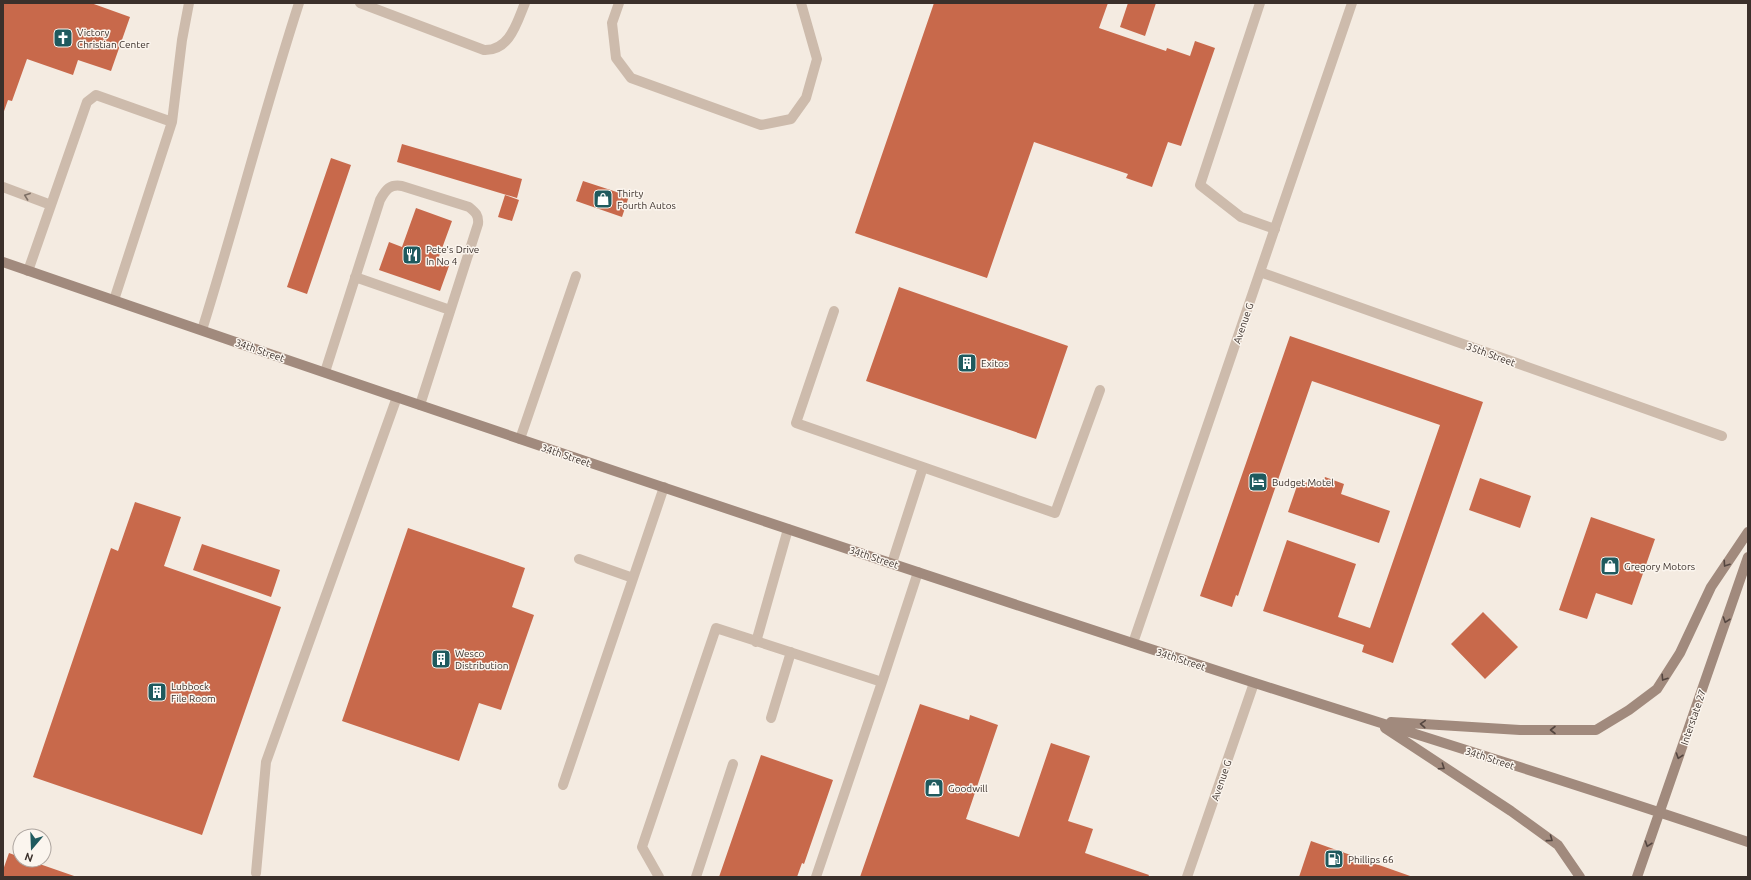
<svg xmlns="http://www.w3.org/2000/svg" width="1751" height="880" font-family="Ubuntu,sans-serif">
<style>
.building{fill:#c8694b}
.lines{fill:none;stroke-linecap:round;stroke-linejoin:round}
.lane{stroke:#cdbbac;stroke-width:10}
.street{stroke:#cdbbac;stroke-width:10}
.secondary{stroke:#a18a7d;stroke-width:10}
.oneway{stroke:#7d6f65}
.oneway2{stroke:#544640}
.labels{text-anchor:middle;stroke-width:3;stroke-linejoin:round;paint-order:stroke}
.poi-label{font-size:10px;fill:#3b302b;stroke:#fbf5ee;text-anchor:start}
.street-label{font-size:10px;fill:#3b302b;stroke:#fbf5ee}
</style>
<rect width="100%" height="100%" fill="#f4ebe1"/>
<path class="building" d="M3,3H91L130,17L111,71L78,60L73,75L27,59L12,101L8,100L3,114Z
M934,3H1108L1099,28L1166,51L1167,48L1190,56L1195,41L1215,48L1181,146L1168,142L1152,187L1126,178L1128,174L1034,142L987,278L855,233Z
M1128,3H1156L1145,36L1120,27Z
M402,144L522,179L517,198L397,162Z
M331,158L351,165L307,294L287,287Z
M583,181L629,196L622,217L576,201Z
M505,195L519,200L512,221L498,217Z
M416,208L452,221L437,262L449,266L440,291L379,270L389,242L402,247Z
M899,287L1068,346L1036,439L866,381Z
M1290,336L1483,402L1393,663L1362,652L1364,645L1263,611L1287,540L1356,564L1338,617L1370,628L1440,425L1312,381L1238,596L1236,595L1232,607L1200,596Z
M1325,477L1344,484L1341,494L1390,511L1379,543L1288,512L1299,480L1321,487Z
M1480,478L1531,496L1520,528L1469,510Z
M135,502L181,517L164,566L281,607L202,835L33,777L111,548L118,551Z
M1591,517L1655,539L1632,605L1596,593L1587,619L1559,610Z
M408,528L525,568L512,607L534,615L501,710L479,703L459,761L342,721Z
M202,544L280,570L271,597L193,570Z
M1483,612L1518,647L1485,679L1451,644Z
M920,704L969,720L970,715L998,725L966,819L1019,837L1051,743L1090,756L1068,821L1093,829L1085,853L1149,875L1148,877H860Z
M761,755L833,780L804,864L802,863L797,877H719Z
M1311,841L1413,877H1299Z
M9,853L20,857V860H28L77,877H3V870Z"/>
<g class="lines">
<path class="lane" d="M360,3L484,50C510,51 517,22 525,3
M619,3L612,23L616,58L631,78L761,125L791,119L806,98L817,59L801,3
M1260,3L1200,185L1241,217L1275,229
M3,187L51,205
M28,271L87,102L96,95L172,122
M355,277L450,310
M114,300L172,122L182,40L189,3
M834,311L796,423L1055,513L1100,390
M202,330C236,221 264,111 299,3
M325,372L380,200C386,189 390,184 402,186L469,207C475,212 479,215 478,224L420,405
M520,439L576,276
M579,559L633,578
M892,563L923,467
M756,642L788,529
M882,682L918,572
M771,718L791,652
M563,785L664,487
M256,873L266,762L397,397
M659,877L642,847L716,628L882,682L816,877
M696,877L733,764"/>
<path class="street" d="M1260,272L1722,436
M1133,643L1352,3
M1187,877L1254,683"/>
<path class="secondary" d="M3,262C419,406 837,547 1255,683C1420,736 1585,786 1748,842
M1391,722L1520,730H1596L1629,710L1657,689L1680,653L1711,587L1748,532
M1385,728L1511,811L1558,845L1580,877
M1637,877L1748,557"/>
</g>
<defs><path id="oneway-chevron" d="M-2-3.5L2.5 0L-2 3.5" fill="none" stroke-width="1.6" stroke-linecap="round" stroke-linejoin="round"/></defs>
<use class="oneway" href="#oneway-chevron" transform="translate(27 196) rotate(-160)"/>
<g class="oneway2">
<use href="#oneway-chevron" transform="translate(1726 564) rotate(124)"/>
<use href="#oneway-chevron" transform="translate(1726 620) rotate(109)"/>
<use href="#oneway-chevron" transform="translate(1664 678) rotate(123)"/>
<use href="#oneway-chevron" transform="translate(1423 724) rotate(-176)"/>
<use href="#oneway-chevron" transform="translate(1553 730) rotate(-180)"/>
<use href="#oneway-chevron" transform="translate(1679 756) rotate(109)"/>
<use href="#oneway-chevron" transform="translate(1442 767) rotate(34)"/>
<use href="#oneway-chevron" transform="translate(1550 839) rotate(36)"/>
<use href="#oneway-chevron" transform="translate(1648 844) rotate(109)"/>
</g>
<defs>
<g id="church-square" transform="scale(1)"><rect x="-9" y="-9" width="18" height="18" rx="4" fill="#1f5a5e" stroke="#fbf5ee"/><path d="M-1.2-6h2.4v3.5h3.3v2.4h-3.3V6h-2.4V-.1h-3.3v-2.4h3.3Z" fill="#fff"/></g>
<g id="shop-square" transform="scale(1)"><rect x="-9" y="-9" width="18" height="18" rx="4" fill="#1f5a5e" stroke="#fbf5ee"/><path d="M-5-2.5h2.3a2.7 3.5 0 0 1 5.4 0H5L5.5 6h-11ZM-1.5-2.5h3a1.5 2.3 0 0 0-3 0Z" fill="#fff"/></g>
<g id="restaurant-square" transform="scale(1)"><rect x="-9" y="-9" width="18" height="18" rx="4" fill="#1f5a5e" stroke="#fbf5ee"/><path d="M-5-6h1v4h1v-4h1v4h1v-4h1v5L-1.5 .5V6h-2V.5L-5-1ZM5-6V6H3V1.5H1.5Q1.5-4 5-6Z" fill="#fff"/></g>
<g id="building-square" transform="scale(1)"><rect x="-9" y="-9" width="18" height="18" rx="4" fill="#1f5a5e" stroke="#fbf5ee"/><path d="M-4-6H4V6H1V3H-1V6H-4ZM-2.5-4.3h1.7v1.8h-1.7ZM.8-4.3h1.7v1.8H.8ZM-2.5-1h1.7V.8h-1.7ZM.8-1h1.7V.8H.8Z" fill="#fff"/></g>
<g id="hotel-square" transform="scale(1)"><rect x="-9" y="-9" width="18" height="18" rx="4" fill="#1f5a5e" stroke="#fbf5ee"/><path d="M-6-4.5h1.5V1H6V5H4.5V3h-9V5H-6ZM-4 0a1.8 1.8 0 1 1 3.6 0ZM.5 0V-2.5h3Q6-2.5 6 0Z" fill="#fff"/></g>
<g id="fuel-square" transform="scale(1)"><rect x="-9" y="-9" width="18" height="18" rx="4" fill="#1f5a5e" stroke="#fbf5ee"/><path d="M-5.5-6h7V0h2V4h1.3V-2.5L3-4.5l.8-.8L6-3V5H2.5V1h-1V6h-7ZM-4.2-4.7v3.2H.2V-4.7Z" fill="#fff"/></g>
</defs>
<g fill-rule="evenodd">
<use href="#church-square" x="63" y="38"/>
<use href="#shop-square" x="603" y="199"/>
<use href="#restaurant-square" x="412" y="255"/>
<use href="#building-square" x="967" y="363"/>
<use href="#hotel-square" x="1258" y="482"/>
<use href="#shop-square" x="1610" y="566"/>
<use href="#building-square" x="441" y="659"/>
<use href="#building-square" x="157" y="692"/>
<use href="#shop-square" x="934" y="788"/>
<use href="#fuel-square" x="1334" y="859"/>
</g>
<g class="labels">
<g class="poi-label">
<text x="77" y="36">Victory<tspan x="77" dy="12">Christian Center</tspan></text>
<text x="617" y="197">Thirty<tspan x="617" dy="12">Fourth Autos</tspan></text>
<text x="426" y="253">Pete's Drive<tspan x="426" dy="12">In No 4</tspan></text>
<text x="981" y="367">Exitos</text>
<text x="1272" y="486">Budget Motel</text>
<text x="1624" y="570">Gregory Motors</text>
<text x="455" y="657">Wesco<tspan x="455" dy="12">Distribution</tspan></text>
<text x="171" y="690">Lubbock<tspan x="171" dy="12">File Room</tspan></text>
<text x="948" y="792">Goodwill</text>
<text x="1348" y="863">Phillips 66</text>
</g>
<g class="street-label">
<text transform="translate(1243 323) rotate(-71)" y="4">Avenue G</text>
<text transform="translate(260 350) rotate(19)" y="4">34th Street</text>
<text transform="translate(1491 354) rotate(20)" y="4">35th Street</text>
<text transform="translate(566 455) rotate(19)" y="4">34th Street</text>
<text transform="translate(874 557) rotate(18)" y="4">34th Street</text>
<text transform="translate(1181 659) rotate(18)" y="4">34th Street</text>
<text transform="translate(1693 717) rotate(-71)" y="4">Interstate 27</text>
<text transform="translate(1490 758) rotate(18)" y="4">34th Street</text>
<text transform="translate(1221 780) rotate(-71)" y="4">Avenue G</text>
</g>
</g>
<rect width="1751" height="880" fill="none" stroke="#3b302b" stroke-width="8"/>
<g transform="translate(32 848) rotate(199)"><circle r="19" fill="#fbf5ee" stroke="#aea6a0"/>
<path d="M0-3L7 15L0 10L-7 15Z" fill="#1f5a5e"/>
<text y="-6" font-size="11" font-weight="bold" text-anchor="middle" fill="#3b302b">N</text>
</g>
</svg>
